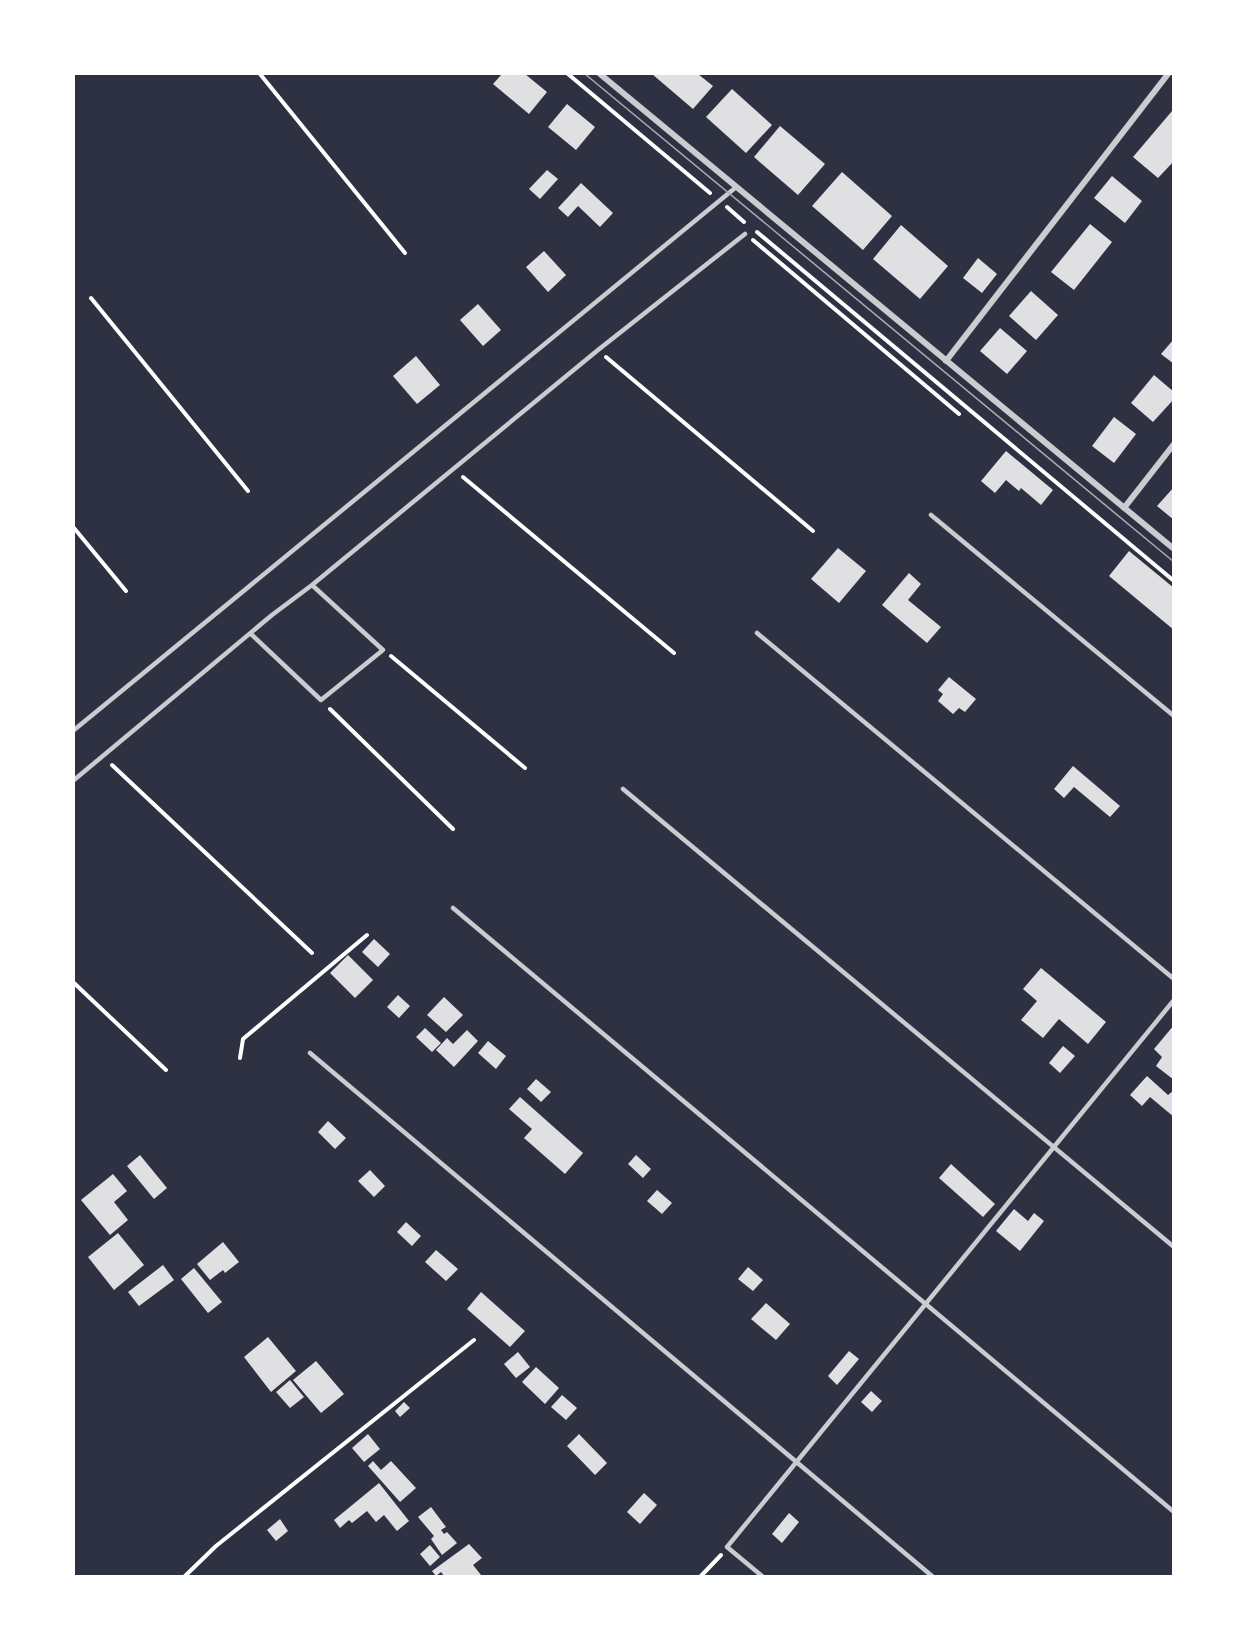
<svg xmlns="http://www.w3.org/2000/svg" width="1247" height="1650" font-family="'Exo 2',sans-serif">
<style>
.building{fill:#e0e0e3}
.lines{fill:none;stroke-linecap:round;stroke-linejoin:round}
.path{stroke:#fff;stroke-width:4}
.service{stroke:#caccd0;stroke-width:4.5}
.minor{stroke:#caccd0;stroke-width:6}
.tram{stroke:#abadb3;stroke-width:1.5}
</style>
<rect width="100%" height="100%" fill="#2d3142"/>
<path class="building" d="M502,74H525L547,92L529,114L493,84Z
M652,74H698L713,86L693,109Z
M732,89L772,125L746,153L706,117Z
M567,104L595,127L576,150L548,127Z
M1172,111L1174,161L1158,178L1133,157Z
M780,126L825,164L798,195L754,157Z
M547,170L558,179L540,199L529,189Z
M842,172L892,216L863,250L812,206Z
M1112,176L1142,201L1125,223L1094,198Z
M581,183L613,213L600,227L578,206L568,217L558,208Z
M1090,224L1112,242L1074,290L1051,272Z
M901,225L948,266L920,299L873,259Z
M544,251L566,275L548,292L526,267Z
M978,258L997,274L982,293L963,278Z
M1031,291L1058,315L1036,340L1009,316Z
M478,304L501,330L483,346L460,320Z
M1000,328L1027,351L1007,374L980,351Z
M1174,339V364L1161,354Z
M416,356L440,385L417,404L393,376Z
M1154,375L1174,392V399L1153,422L1131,403Z
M1114,417L1136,434L1114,463L1092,446Z
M1006,451L1053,490L1041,505L1021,488L1019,491L1006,480L995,493L981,481Z
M1174,487V520L1157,506Z
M838,548L866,571L839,603L811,579Z
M1129,551L1174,588V630L1109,576Z
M909,573L921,584L908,600L941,627L927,643L882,605Z
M949,677L976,699L965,712L959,708L953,714L938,701L943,694L938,690Z
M1073,766L1120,806L1110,817L1074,787L1064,798L1054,789Z
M374,939L390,954L378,967L362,952Z
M348,955L373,980L355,998L330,973Z
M1041,968L1106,1022L1088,1044L1059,1019L1043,1038L1021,1020L1037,1001L1023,989Z
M398,995L410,1006L399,1018L387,1007Z
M444,997L463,1015L446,1032L427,1015Z
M1174,1025V1080L1156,1066L1162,1057L1154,1049Z
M425,1028L441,1043L432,1052L416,1037Z
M467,1030L478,1041L454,1067L436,1050L447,1038L453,1044Z
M488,1041L506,1056L496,1069L478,1053Z
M1063,1046L1075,1056L1060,1073L1049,1063Z
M1147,1076L1168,1095L1174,1090V1117L1150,1097L1142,1106L1130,1095Z
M536,1079L551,1092L541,1102L527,1089Z
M520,1097L583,1153L565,1174L524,1138L532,1129L509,1109Z
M328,1121L346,1138L335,1149L318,1132Z
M140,1155L167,1188L154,1199L127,1166Z
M636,1155L651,1169L643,1178L628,1164Z
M951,1164L995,1204L983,1217L939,1178Z
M370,1170L385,1186L374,1197L358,1181Z
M113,1174L127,1191L114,1202L128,1220L110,1235L81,1200Z
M657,1190L672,1203L662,1214L647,1201Z
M1014,1209L1028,1221L1034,1213L1044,1221L1020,1251L996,1231Z
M406,1222L421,1236L412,1246L397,1232Z
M118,1233L144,1265L114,1290L88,1257Z
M223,1242L239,1262L225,1273L223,1270L210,1280L197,1264Z
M436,1250L458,1269L446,1281L425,1262Z
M163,1265L174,1280L139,1306L128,1292Z
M748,1267L763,1280L753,1291L738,1279Z
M194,1268L222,1302L208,1313L181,1279Z
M481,1292L525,1331L510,1347L467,1309Z
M766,1303L790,1324L776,1340L751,1319Z
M268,1337L296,1371L271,1392L244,1357Z
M849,1351L859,1359L837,1385L828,1376Z
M518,1352L530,1367L516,1378L504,1364Z
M316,1361L344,1394L321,1413L293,1380Z
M536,1367L559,1388L545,1404L522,1382Z
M290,1380L304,1397L290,1408L276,1392Z
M871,1391L882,1401L872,1412L861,1402Z
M562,1395L577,1408L566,1420L551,1407Z
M404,1402L410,1408L400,1417L395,1411Z
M368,1434L380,1449L364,1462L352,1448Z
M579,1434L607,1463L595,1475L567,1446Z
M373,1461L381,1470L391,1461L416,1488L400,1502L368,1466Z
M379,1483L409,1521L397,1531L384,1515L376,1522L367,1511L352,1523L349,1520L340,1528L334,1520Z
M644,1493L657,1505L640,1524L627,1512Z
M431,1507L446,1527L441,1530L444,1534L447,1532L457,1543L442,1555L431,1539L434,1536L418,1517Z
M789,1513L799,1522L782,1543L772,1534Z
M280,1519L288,1531L276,1541L267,1530Z
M469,1544L482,1558L473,1565L481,1575L444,1576L441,1572L436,1576L432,1571Z
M430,1545L440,1557L430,1566L420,1554Z"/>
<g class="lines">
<path class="path" d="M260,74L405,253
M568,74L710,193
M727,207L744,222
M757,232L1174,581
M753,240L959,414
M91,298L248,491
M606,357L813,531
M463,477L674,653
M74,528L126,591
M391,656L525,768
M330,709L453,829
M112,765L312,953
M74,983L166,1070
M240,1058L243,1039L367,935
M185,1576L216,1546L474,1340
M701,1576L721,1555"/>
<path class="service" d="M931,515L1174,716
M757,633L1174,979
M251,634L321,700L383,650L312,585
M74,730L735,188
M74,780L272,615L312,585L598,350L745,234
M623,789L1174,1247
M453,908L1174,1512
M310,1053L932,1576
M762,1576L727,1547L1174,1000"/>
<path class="minor" d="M600,74L1174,549
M946,361L1168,74
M1124,508L1174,444"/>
<path class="tram" d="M585,74L1174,562"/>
</g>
<rect width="1247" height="1650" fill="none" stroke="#ffffff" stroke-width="150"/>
</svg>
